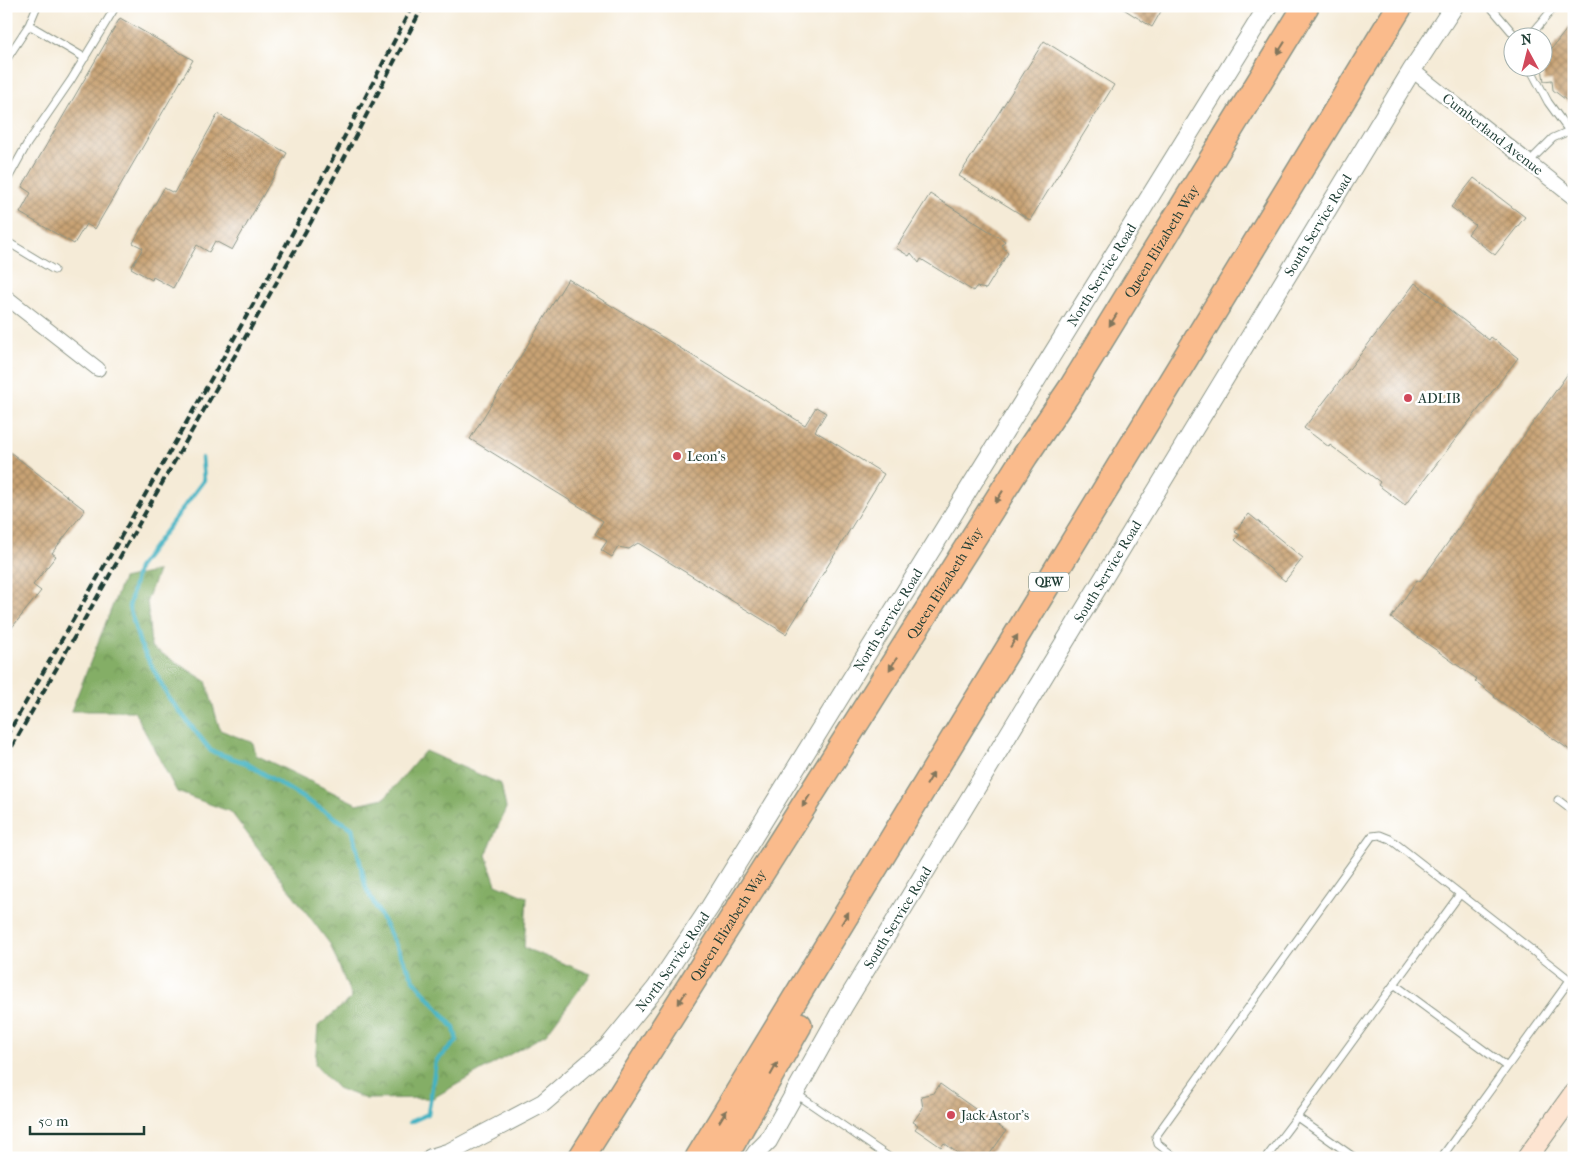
<svg xmlns="http://www.w3.org/2000/svg" width="1580" height="1164" font-family="'IM FELL French Canon',serif">
<style>
.forest{fill:url(#forest-crowns);stroke:#52764d}
.lines{fill:none;stroke-linecap:round;stroke-linejoin:round}
.stream{stroke:#45b3c2;stroke-width:4.5}
.building{fill:url(#building-cross-hatch)}
.service-casing{stroke:#8a9486;stroke-width:9}
.minor-casing{stroke:#8a9486;stroke-width:16}
.tertiary-casing{stroke:#8a9486;stroke-width:20}
.secondary-casing{stroke:#8a9486;stroke-width:22}
.motorway-casing{stroke:#8a9486;stroke-width:28}
.service{stroke:#fff;stroke-width:7}
.minor{stroke:#fff;stroke-width:14}
.tertiary{stroke:#fff;stroke-width:18}
.secondary{stroke:#fde4d1;stroke-width:20}
.motorway{stroke:#fabb8c;stroke-width:25}
.rail{stroke:#1f3d34;stroke-width:4;stroke-dasharray:8 4;stroke-linecap:butt}
.oneway{fill:#82765c}
.poi-dot{fill:#d1495b;stroke:#fff;stroke-width:2}
.labels{text-anchor:middle;stroke-width:5;stroke-linejoin:round;paint-order:stroke}
.shield{fill:#fff;stroke:#627771;stroke-width:1}
.shield-label{font-size:12px;font-weight:bold;fill:#1f3d34}
.street-label{font-size:14px;fill:#1f3d34;stroke:#fff}
.poi-label{font-size:14px;fill:#1f3d34;stroke:#fff;text-anchor:start}
</style>
<defs>
<pattern id="forest-crowns" width="20" height="18" patternUnits="userSpaceOnUse" patternTransform="scale(1.25)"><rect width="20" height="18" fill="#84ae66"/><path d="M2 6a3 3 0 1 1 6 0M12 15a3 3 0 1 1 6 0" fill="none" stroke="#6b8f55"/></pattern>
<pattern id="building-cross-hatch" width="8" height="8" patternUnits="userSpaceOnUse" patternTransform="scale(1.25)"><rect width="8" height="8" fill="#c9a375"/><path d="M0 0l8 8M0 8l8-8" fill="none" stroke="#a38661"/></pattern>
</defs>
<rect width="100%" height="100%" fill="#fff"/>
<filter id="ink" filterUnits="userSpaceOnUse"><feTurbulence type="fractalNoise" baseFrequency=".02" numOctaves="2"/><feDisplacementMap in="SourceGraphic" scale="10" xChannelSelector="R" yChannelSelector="G"/><feConvolveMatrix kernelMatrix="1 2 1 2 8 2 1 2 1" color-interpolation-filters="sRGB"/></filter>
<filter id="wash" filterUnits="userSpaceOnUse"><feTurbulence type="fractalNoise" baseFrequency=".0096" numOctaves="4" result="noise"/><feDisplacementMap in="SourceGraphic" scale="20" xChannelSelector="R" yChannelSelector="G"/><feGaussianBlur stdDeviation="1.12" result="paint"/><feColorMatrix in="noise" values="0 0 0 0 0 0 0 0 0 0 0 0 0 0 0 0 0 1.4 0 .05"/><feComposite in="paint" operator="in"/></filter>
<g filter="url(#wash)">
<rect width="100%" height="100%" fill="#f5ebd7"/>
<path class="forest" d="M158,571L147,600L151,647L206,681L220,730L253,743L256,755L357,804L385,798L425,751L501,784L506,808L486,855L496,884L527,897L524,948L591,974L546,1034L433,1098L366,1099L337,1088L315,1065L318,1026L352,998L330,944L231,812L177,792L134,711H71L123,579Z"/>
<g class="lines">
<path class="stream" d="M202,458L204,480L138,568L129,607L140,644L169,698L211,751L246,763L352,828L366,888L414,980L454,1028L457,1041L436,1061L428,1114L410,1122"/>
</g>
<g id="blocks">
<path class="building" d="M1119,6H1164L1152,27Z
M120,18L193,60L95,229L86,224L74,244L20,213L31,193L22,187Z
M1574,20V106L1553,90L1552,80L1544,81L1542,68V61L1550,60L1549,52Z
M1044,41L1114,85L1030,220L959,176Z
M218,114L287,153L232,250L215,241L209,252L197,245L173,288L153,277L152,280L131,268L143,248L133,243L164,188L174,193Z
M1474,178L1525,217L1495,255L1468,234L1475,225L1451,207Z
M930,194L1005,241L1002,245L1008,253L986,289L976,287L973,291L921,259L919,263L911,253L909,256L896,248Z
M568,279L805,425L816,407L826,413L815,431L884,474L786,634L638,543L629,549L618,547L612,557L601,550L607,541L595,534L603,521L470,439Z
M1415,283L1489,340L1491,337L1518,358L1405,505L1378,485L1380,482L1330,445L1329,447L1304,428Z
M1574,365V753L1494,697L1495,696L1475,681L1477,679L1391,618L1417,580L1420,582Z
M6,449L85,510L52,553L56,556L33,585L41,591L6,635Z
M1249,514L1303,558L1285,581L1235,540L1240,535L1235,532Z
M940,1084L1006,1131L987,1158H964L944,1143L941,1147L915,1129L918,1125L913,1122L923,1108L921,1096L934,1093Z"/>
</g>
</g>
<g filter="url(#ink)">
<use href="#blocks" fill-opacity="0" stroke="#8a9486" stroke-width="1"/>
<g class="lines">
<g class="service-casing">
<path id="service" d="M37,6L29,25L85,58
M1490,6L1517,38
M1521,38L1531,35L1555,6
M6,60L29,25
M1530,68L1548,102L1569,131
M1529,162L1553,138L1569,131L1574,133
M6,182L27,144L71,80L116,6
M6,241L54,270
M1558,800L1574,812
M1394,984L1507,1067
M795,1093L890,1158
M1297,1117L1460,894
M1176,1158L1158,1144L1156,1136L1372,836L1380,835L1390,839L1570,980L1441,1158
M1266,1158L1297,1117L1355,1158"/>
</g>
<g class="minor-casing">
<path id="minor" d="M1412,70L1574,198
M6,297L98,369"/>
</g>
<g class="tertiary-casing">
<g id="tertiary">
<path id="s1" d="M431,1158L450,1152L543,1103L608,1047L656,988L710,907L1268,6"/>
<path id="s2" d="M753,1158L757,1152L768,1141L843,1007L1412,70L1454,6"/>
</g>
</g>
<g class="secondary-casing">
<path id="secondary" d="M1527,1158L1574,1093"/>
</g>
<g class="motorway-casing">
<g id="motorway">
<path id="s3" d="M581,1158L1025,456L1072,387L1306,6"/>
<path d="M698,1158L1400,6"/>
<path d="M724,1158L799,1025"/>
</g>
</g>
<use href="#service" class="service"/>
<use href="#minor" class="minor"/>
<use href="#tertiary" class="tertiary"/>
<use href="#secondary" class="secondary"/>
<use href="#motorway" class="motorway"/>
<path class="rail" d="M6,737C144,495 287,255 412,6
M6,757L311,222L423,6"/>
</g>
<defs><path id="oneway-solid" d="M-6-.8H1V-3.2L6.5 0L1 3.2V.8H-6Z" transform="scale(1.25)"/></defs>
<g class="oneway">
<use href="#oneway-solid" transform="translate(1281 48) rotate(122)"/>
<use href="#oneway-solid" transform="translate(1113 320) rotate(122)"/>
<use href="#oneway-solid" transform="translate(999 497) rotate(122)"/>
<use href="#oneway-solid" transform="translate(1014 641) rotate(-59)"/>
<use href="#oneway-solid" transform="translate(893 664) rotate(122)"/>
<use href="#oneway-solid" transform="translate(930 779) rotate(-59)"/>
<use href="#oneway-solid" transform="translate(806 801) rotate(122)"/>
<use href="#oneway-solid" transform="translate(845 918) rotate(-59)"/>
<use href="#oneway-solid" transform="translate(682 998) rotate(122)"/>
<use href="#oneway-solid" transform="translate(774 1069) rotate(-61)"/>
<use href="#oneway-solid" transform="translate(723 1116) rotate(-58)"/>
</g>
</g>
<g class="poi-dot">
<circle cx="1408" cy="398" r="5"/>
<circle cx="677" cy="456" r="5"/>
<circle cx="951" cy="1115" r="5"/>
</g>
<g class="labels">
<rect class="shield" x="1029" y="572.5" width="40" height="19" rx="4"/>
<g class="shield-label">
<text x="1049" y="586">QEW</text>
</g>
<g class="street-label">
<text transform="translate(1493 134) rotate(38)" y="5">Cumberland Avenue</text>
<text dy="5" stroke="none"><textPath href="#s2" startOffset="1091">South Service Road</textPath></text>
<text dy="5" stroke="none"><textPath href="#s3" startOffset="1085">Queen Elizabeth Way</textPath></text>
<text dy="5" stroke="none"><textPath href="#s1" startOffset="1128">North Service Road</textPath></text>
<text dy="5" stroke="none"><textPath href="#s2" startOffset="686">South Service Road</textPath></text>
<text dy="5" stroke="none"><textPath href="#s3" startOffset="680">Queen Elizabeth Way</textPath></text>
<text dy="5" stroke="none"><textPath href="#s1" startOffset="722">North Service Road</textPath></text>
<text dy="5" stroke="none"><textPath href="#s2" startOffset="281">South Service Road</textPath></text>
<text dy="5" stroke="none"><textPath href="#s3" startOffset="275">Queen Elizabeth Way</textPath></text>
<text dy="5" stroke="none"><textPath href="#s1" startOffset="318">North Service Road</textPath></text>
</g>
<g class="poi-label">
<text x="1418" y="403">ADLIB</text>
<text x="687" y="461">Leon's</text>
<text x="961" y="1120">Jack Astor's</text>
</g>
</g>
<rect width="1580" height="1164" fill="none" stroke="#fff" stroke-width="25"/>
<g transform="translate(1528 52) rotate(353)"><circle r="24" fill="#ffffff" stroke="#a5b1ae"/>
<path d="M0-4L9 19L0 12L-9 19Z" fill="#d1495b"/>
<text y="-8" font-size="14" font-weight="bold" text-anchor="middle" fill="#1f3d34">N</text>
</g>
<path d="M30 1126v8h114v-8" fill="none" stroke="#1f3d34" stroke-width="2.5"/>
<text x="38" y="1126" font-size="15" fill="#1f3d34" stroke="#ffffff" stroke-width="4" paint-order="stroke">50 m</text>
</svg>
